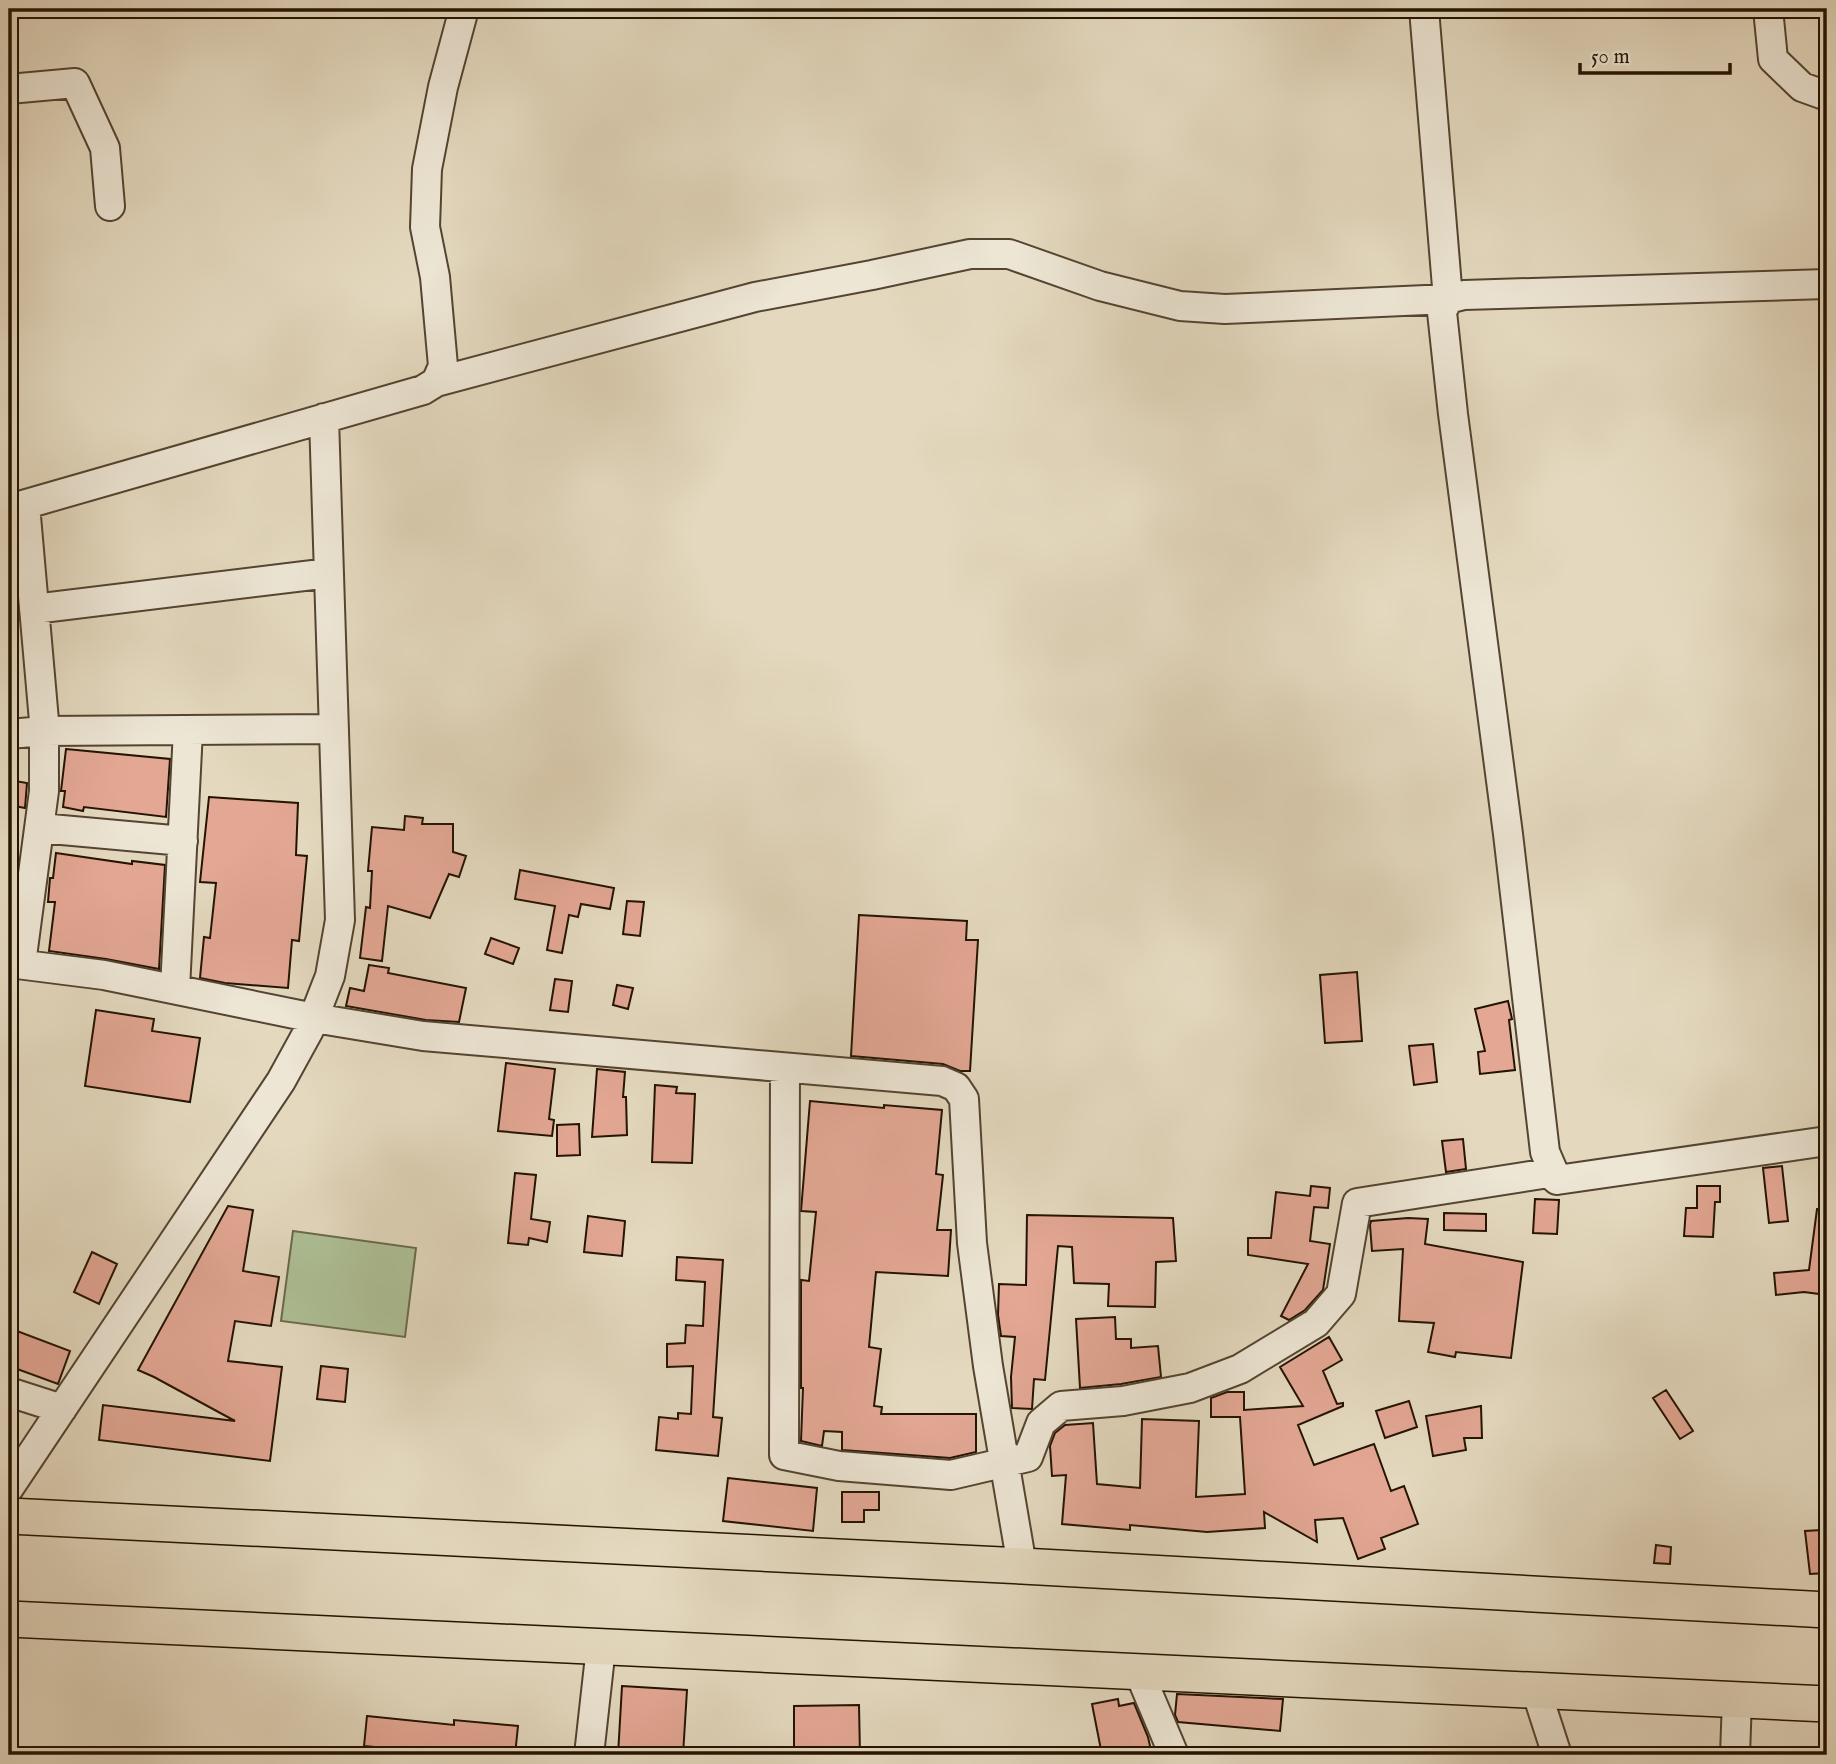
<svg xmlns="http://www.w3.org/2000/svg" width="1836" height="1764" font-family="'IM FELL English',serif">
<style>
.green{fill:#aec097;stroke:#696a4c;stroke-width:2}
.building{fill:#e3a794;stroke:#241302;stroke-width:2}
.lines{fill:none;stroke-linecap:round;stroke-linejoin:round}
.minor-casing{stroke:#544431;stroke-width:32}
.major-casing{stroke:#241302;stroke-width:38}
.minor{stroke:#ede6d5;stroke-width:28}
.major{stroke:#e4d9bf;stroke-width:35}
</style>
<rect width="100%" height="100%" fill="#e4d9bf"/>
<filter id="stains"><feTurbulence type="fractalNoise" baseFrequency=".00286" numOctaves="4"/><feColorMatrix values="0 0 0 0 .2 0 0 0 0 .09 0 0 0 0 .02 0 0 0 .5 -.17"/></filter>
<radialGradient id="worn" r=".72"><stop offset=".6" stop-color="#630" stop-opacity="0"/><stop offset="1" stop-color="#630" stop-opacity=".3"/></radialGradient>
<path class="green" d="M293,1231L416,1248L405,1337L281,1321Z"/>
<path class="building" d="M66,749L170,759L166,817L84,807L83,811L63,807L65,791H61Z
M9,780L27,783L25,808L9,805Z
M209,797L298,803L296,855L307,856L299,941L292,940L288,988L225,983L200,978L204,937L210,938L216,883L200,882Z
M405,816L423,818L422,824H453V852L466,856L459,877L449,874L430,918L388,906L382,961L360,958L366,907L370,908L372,871H368L372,827L404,830Z
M56,853L132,864V861L165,865L159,969L106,959L49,951L55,902H48L50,878H53Z
M520,870L614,888L610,909L581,904L578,917L569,915L562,953L547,950L555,906L515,899Z
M627,901L644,902L640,936L623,934Z
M859,915L967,921L966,940H978L970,1071H960L943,1064L851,1056Z
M491,938L519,948L513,964L485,954Z
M369,965L389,968L388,973L466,988L459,1022L426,1020L346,1006L350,988L364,991Z
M1357,972L1362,1041L1325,1043L1320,975Z
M555,979L572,981L568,1012L550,1010Z
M617,985L633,988L628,1009L613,1005Z
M1508,1001L1512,1019L1509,1020L1515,1070L1480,1074L1478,1052L1485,1051L1475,1009Z
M96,1010L154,1019L152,1031L200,1038L190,1102L85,1086Z
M1433,1044L1437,1082L1414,1085L1409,1046Z
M506,1063L555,1069L549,1119L554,1120L552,1136L498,1131Z
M597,1069L625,1072L623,1097H626L627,1135L592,1137Z
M655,1085L677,1087L676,1093L695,1094L692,1163L652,1162Z
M810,1101L884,1108V1105L942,1110L936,1174L943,1175L937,1230H951L948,1276L876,1272L869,1347L881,1349L874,1406L882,1407L881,1414H976V1452L950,1458L842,1450V1432L824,1431L822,1446L801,1441L803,1388H801V1280L809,1281L816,1212L801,1211Z
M579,1124L580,1155L557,1156V1125Z
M1463,1139L1466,1169L1446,1172L1442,1141Z
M1782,1166L1788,1221L1769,1223L1763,1168Z
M515,1173L536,1175L531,1219L550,1222L547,1242L529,1238L528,1245L508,1243Z
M1311,1186L1330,1188L1328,1208L1314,1207L1310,1241L1330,1244L1323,1290L1305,1310L1289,1320L1281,1316L1308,1264L1248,1255V1238H1271L1276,1192L1310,1196Z
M1697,1186H1720V1202H1715L1713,1237L1684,1236L1686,1208H1697Z
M1535,1199L1559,1200L1557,1234L1533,1233Z
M228,1206L253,1210L243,1271L279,1277L271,1326L235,1321L228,1361L282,1367L270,1461L99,1440L103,1405L235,1421L154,1377L138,1370Z
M1817,1209L1827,1210V1295L1804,1292L1776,1295L1774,1273L1809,1270Z
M1444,1213L1486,1214V1231L1444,1230Z
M1027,1215L1173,1218L1176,1261L1156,1262L1155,1307L1108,1306L1109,1284L1074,1283L1072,1247L1058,1246L1045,1380L1034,1379L1032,1409L1012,1408L1011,1377L1015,1337L1001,1336L998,1315L999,1284L1026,1285Z
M588,1216L625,1221L622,1256L584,1252Z
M1408,1218L1428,1219L1425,1244L1523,1262L1511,1358L1456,1352L1455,1357L1428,1352L1434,1323L1399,1321L1403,1249L1372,1251L1370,1225L1371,1221Z
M92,1252L117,1264L99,1304L74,1292Z
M677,1257L723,1260L713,1417L722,1418L718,1456L656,1450L659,1417L678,1419V1413L691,1414L693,1366L667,1367V1344L685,1343L686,1325L703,1326L705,1282L676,1280Z
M1115,1317L1116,1339H1131V1348L1158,1346L1161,1377L1121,1384L1080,1388L1076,1319Z
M9,1328L70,1351L58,1384L9,1366Z
M1329,1337L1342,1360L1323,1371L1337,1404L1343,1403V1406L1298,1425L1314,1465L1374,1444L1391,1491L1404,1486L1418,1524L1381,1538L1385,1549L1358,1559L1343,1518L1315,1520L1317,1542L1264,1512L1265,1528L1207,1532L1130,1525V1530L1062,1524L1066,1475L1052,1476L1050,1446L1055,1433L1065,1425L1093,1423L1097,1484L1140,1488L1142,1419L1199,1421L1196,1497L1245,1494L1240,1417H1211V1398L1227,1392H1244V1410L1303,1406L1280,1367Z
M321,1366L348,1369L345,1402L317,1399Z
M1666,1390L1693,1431L1680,1439L1653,1398Z
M1409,1401L1417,1427L1385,1438L1376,1411Z
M1481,1406L1482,1438H1464L1466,1450L1433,1456L1426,1416Z
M728,1478L817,1488L813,1531L723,1521Z
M842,1492H879V1510H864V1522H842Z
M1821,1530L1822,1540H1827V1573L1810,1574L1805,1531Z
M1656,1545L1671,1547L1670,1564L1654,1563Z
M622,1686L687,1690L683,1755H618Z
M1177,1694L1283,1699L1280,1731L1178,1722L1175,1715Z
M1118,1699L1119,1706L1134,1703L1148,1737L1152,1755H1102L1092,1704Z
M859,1705L860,1755H794V1706Z
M367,1716L454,1725V1720L518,1726L515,1755L428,1747V1752L364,1746Z"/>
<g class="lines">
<g class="minor-casing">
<path id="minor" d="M1768,9L1773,59L1802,87L1827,96
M9,89L75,83L105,148L110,206
M1827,284L1464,295L1448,299L1442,312L1453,414L1508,834L1545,1152L1557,1180L1827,1141
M436,382L755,297L872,275L970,254H1009L1100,286L1180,306L1225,309L1448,299L1424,9
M9,509L423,390L436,382L443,366L435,277L425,227L427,169L443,87L464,9
M34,609L329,573
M9,734L44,731L334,729
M40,828L183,841
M9,963L104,975L314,1018L423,1036L942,1081L956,1087L964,1099L972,1243L988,1366L1022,1566
M21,964L44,791V721L25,505
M175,989L188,730
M785,1068L784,1455L839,1466L951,1475L1028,1457L1041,1423L1061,1406L1123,1401L1190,1388L1240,1369L1316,1323L1341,1294L1357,1203L1549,1173L1557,1180
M9,1392L62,1409
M9,1488L281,1081L309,1030L330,976L340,920L324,418
M1139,1672L1174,1755
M1536,1690L1557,1755
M589,1755L601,1647
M1735,1755L1737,1699"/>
</g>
<g class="major-casing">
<path id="major" d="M9,1516L1022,1566L1827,1610
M9,1619L1827,1704"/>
</g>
<use href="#minor" class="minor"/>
<use href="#major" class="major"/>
</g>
<rect width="1836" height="1764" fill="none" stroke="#e4d9bf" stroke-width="35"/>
<rect x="10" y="10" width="1815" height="1743" fill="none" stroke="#241302" stroke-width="3.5"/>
<rect x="18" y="18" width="1801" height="1729" fill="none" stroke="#241302" stroke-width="2"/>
<path d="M1580 63v10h150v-10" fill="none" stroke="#241302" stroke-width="3.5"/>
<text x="1591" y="63" font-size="21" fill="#241302" stroke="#ede6d5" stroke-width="5" paint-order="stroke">50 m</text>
<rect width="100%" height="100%" filter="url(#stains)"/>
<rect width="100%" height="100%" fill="url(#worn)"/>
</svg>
